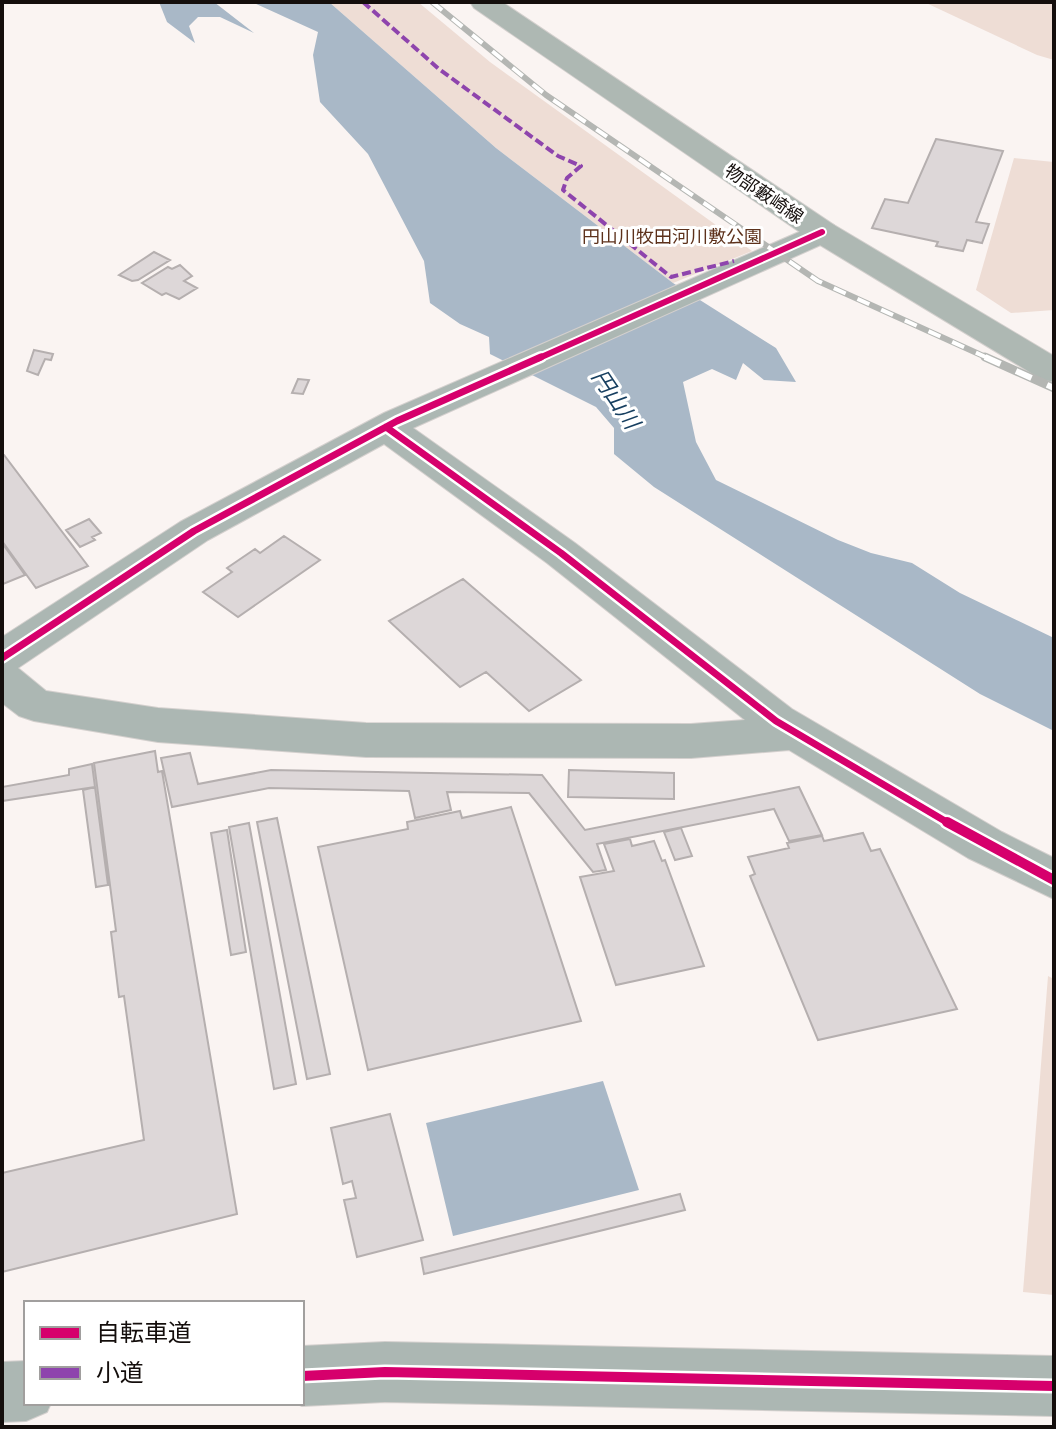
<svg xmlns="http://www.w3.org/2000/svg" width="1056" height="1429" font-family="'Public Sans','Noto Sans JP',sans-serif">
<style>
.green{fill:#eeddd5}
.water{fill:#a9b8c7}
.building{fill:#ddd7d8;stroke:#b5afaf;stroke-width:2}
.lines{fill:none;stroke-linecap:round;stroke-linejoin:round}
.minor-casing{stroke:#d4d0ce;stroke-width:2}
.major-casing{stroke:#d4d0ce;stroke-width:2}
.minor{fill:#acb7b3;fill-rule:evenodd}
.major{fill:#aeb8b3;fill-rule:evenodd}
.rail-far1-casing{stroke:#b4b6b3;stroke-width:6}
.rail-casing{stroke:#b4b6b3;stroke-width:9}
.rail-far1{stroke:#fff;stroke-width:4;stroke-dasharray:13;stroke-linecap:butt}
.rail{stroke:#fff;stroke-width:6;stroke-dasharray:17;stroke-linecap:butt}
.quiet{stroke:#8e44ad;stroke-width:4;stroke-dasharray:9 4;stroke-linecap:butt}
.cycleway-far2-casing{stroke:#fff;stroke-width:10}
.cycleway-far1-casing{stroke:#fff;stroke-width:12}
.cycleway-casing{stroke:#fff;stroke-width:15}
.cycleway-far2{stroke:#d6006c;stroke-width:6}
.cycleway-far1{stroke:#d6006c;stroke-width:7}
.cycleway{stroke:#d6006c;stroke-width:10}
.labels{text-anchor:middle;stroke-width:6;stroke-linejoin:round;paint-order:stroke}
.far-street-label{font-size:18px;fill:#140e0c;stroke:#fff}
.far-park-label{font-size:18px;fill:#5d311b;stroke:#fff}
.water-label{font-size:22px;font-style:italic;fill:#173f60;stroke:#fff}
</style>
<rect width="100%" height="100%" fill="#faf4f2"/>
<path class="green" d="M329,2H418L490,62L752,251L673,283L496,148Z
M924,2H1054V60L1037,55Z
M1014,158L1054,162V310L1011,313L976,290Z
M1048,976L1054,979V1295L1023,1292Z"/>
<path class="water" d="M159,2H214L254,33L220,17H198L189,26L195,43L167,22Z
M252,2H329L496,148L673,283L776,348L796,382L764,380L743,363L736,380L712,369L683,382L696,442L716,480L838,540L871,553L912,563L960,593L1054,638V731L980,694L654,487L614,454V428L596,407L490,354L489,337L460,324L430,303L424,261L368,154L320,102L313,55L318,32Z
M603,1081L639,1190L453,1236L426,1123Z"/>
<path class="building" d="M936,139L1003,151L976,222L989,224L982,243L967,240L963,251L936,246L938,242L872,228L885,199L908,203Z
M154,252L170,260L138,280L132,281L119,275Z
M180,265L192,276L184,281L197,288L179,299L166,293L162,295L142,283L168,267L172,269Z
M34,350L53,354L51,360L45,359L38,375L27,371Z
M298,379L309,380L303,394L292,393Z
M2,455H4L88,566L36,588L2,541Z
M89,519L101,533L92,537L95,540L80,547L66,530Z
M284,536L320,560L238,617L203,592L232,572L227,568L255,549L260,553Z
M2,543L25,575L3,584H2Z
M463,579L581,680L529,711L486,672L460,687L389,621Z
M155,751L158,772L162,771L237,1214L2,1272V1173L144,1140L124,996L119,997L111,932L116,931L94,763Z
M190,753L198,784L271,770L542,775L585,830L799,787L822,835L789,841L774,809L597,844L606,870L593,872L529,793L447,792L451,810L415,818L409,791L269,788L172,807L161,758Z
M92,764L95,787L2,801V787L69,775V769Z
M569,770L674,773V799L568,797Z
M95,787L108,885L96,887L83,790Z
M511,807L581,1021L368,1070L318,847L408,829L407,822L460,811L462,818Z
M277,818L330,1074L307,1079L257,822Z
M249,823L296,1084L274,1089L229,827Z
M681,828L692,856L675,860L664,832Z
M227,830L246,952L231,955L211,833Z
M863,833L871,851L880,849L957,1009L818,1040L750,876L755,874L748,857L789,848L787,843L822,836L824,841Z
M630,839L632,846L654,841L662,861L665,860L704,966L616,985L580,877L614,871L604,844Z
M390,1114L423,1240L357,1257L344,1200L356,1198L352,1181L343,1184L331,1128Z
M680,1194L685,1210L424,1274L421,1258Z"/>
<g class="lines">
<g class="minor-casing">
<path id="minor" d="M822,222L834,225L838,232L834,239L413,428L575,543L792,709L1002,832L1054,858V899L968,858L789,750L691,758L366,757L158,742L34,721L19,716L2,703V637L180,522L384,413ZM384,444L547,563L745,720L691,724L366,723L158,708L46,691L18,668L208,540Z
M385,1342L1054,1356V1416L385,1402L302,1406L296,1403H302V1346Z
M26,1361V1403H51L47,1412L26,1421L2,1422V1362Z"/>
</g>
<g class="major-casing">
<path id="major" d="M470,2H502L834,225L1054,356V382L1041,379L810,239L474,8Z"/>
</g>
<use href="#minor" class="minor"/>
<use href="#major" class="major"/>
<g class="rail-far1-casing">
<path id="rail-far1" d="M432,2L546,95L818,281L990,359"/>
</g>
<g class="rail-casing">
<path id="rail" d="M985,357L1054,388"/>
</g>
<use href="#rail-far1" class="rail-far1"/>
<use href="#rail" class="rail"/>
<path class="quiet" d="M363,2L439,69L558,156L581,166L567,178L563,190L671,277L734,261"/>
<g class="cycleway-far2-casing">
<path id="cycleway-far2" d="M537,359L822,232"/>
</g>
<g class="cycleway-far1-casing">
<path id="cycleway-far1" d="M386,427L561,553L776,721L950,824
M2,658L194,531L397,421L541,357"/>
</g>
<g class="cycleway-casing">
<path id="cycleway" d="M947,822L1054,880
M302,1376L385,1372L1054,1386"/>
</g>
<use href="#cycleway-far2" class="cycleway-far2"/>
<use href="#cycleway-far1" class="cycleway-far1"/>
<use href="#cycleway" class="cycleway"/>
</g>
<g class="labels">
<g class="far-street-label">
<text transform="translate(764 194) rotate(34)" y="6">物部藪崎線</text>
</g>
<g class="far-park-label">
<text x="672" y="243">円山川牧田河川敷公園</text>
</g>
<g class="water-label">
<text transform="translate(616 399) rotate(56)" y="8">円山川</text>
</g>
</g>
<rect width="1056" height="1429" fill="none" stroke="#140e0c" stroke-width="8"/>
<rect x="24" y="1301" width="280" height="104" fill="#ffffff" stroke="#a19f9e" stroke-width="2"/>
<rect x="40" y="1327" width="40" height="12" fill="#d6006c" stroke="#a19f9e" stroke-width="2"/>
<text x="96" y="1341" font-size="24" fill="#140e0c">自転車道</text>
<rect x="40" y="1367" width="40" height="12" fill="#8e44ad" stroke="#a19f9e" stroke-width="2"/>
<text x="96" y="1381" font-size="24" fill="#140e0c">小道</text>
</svg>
